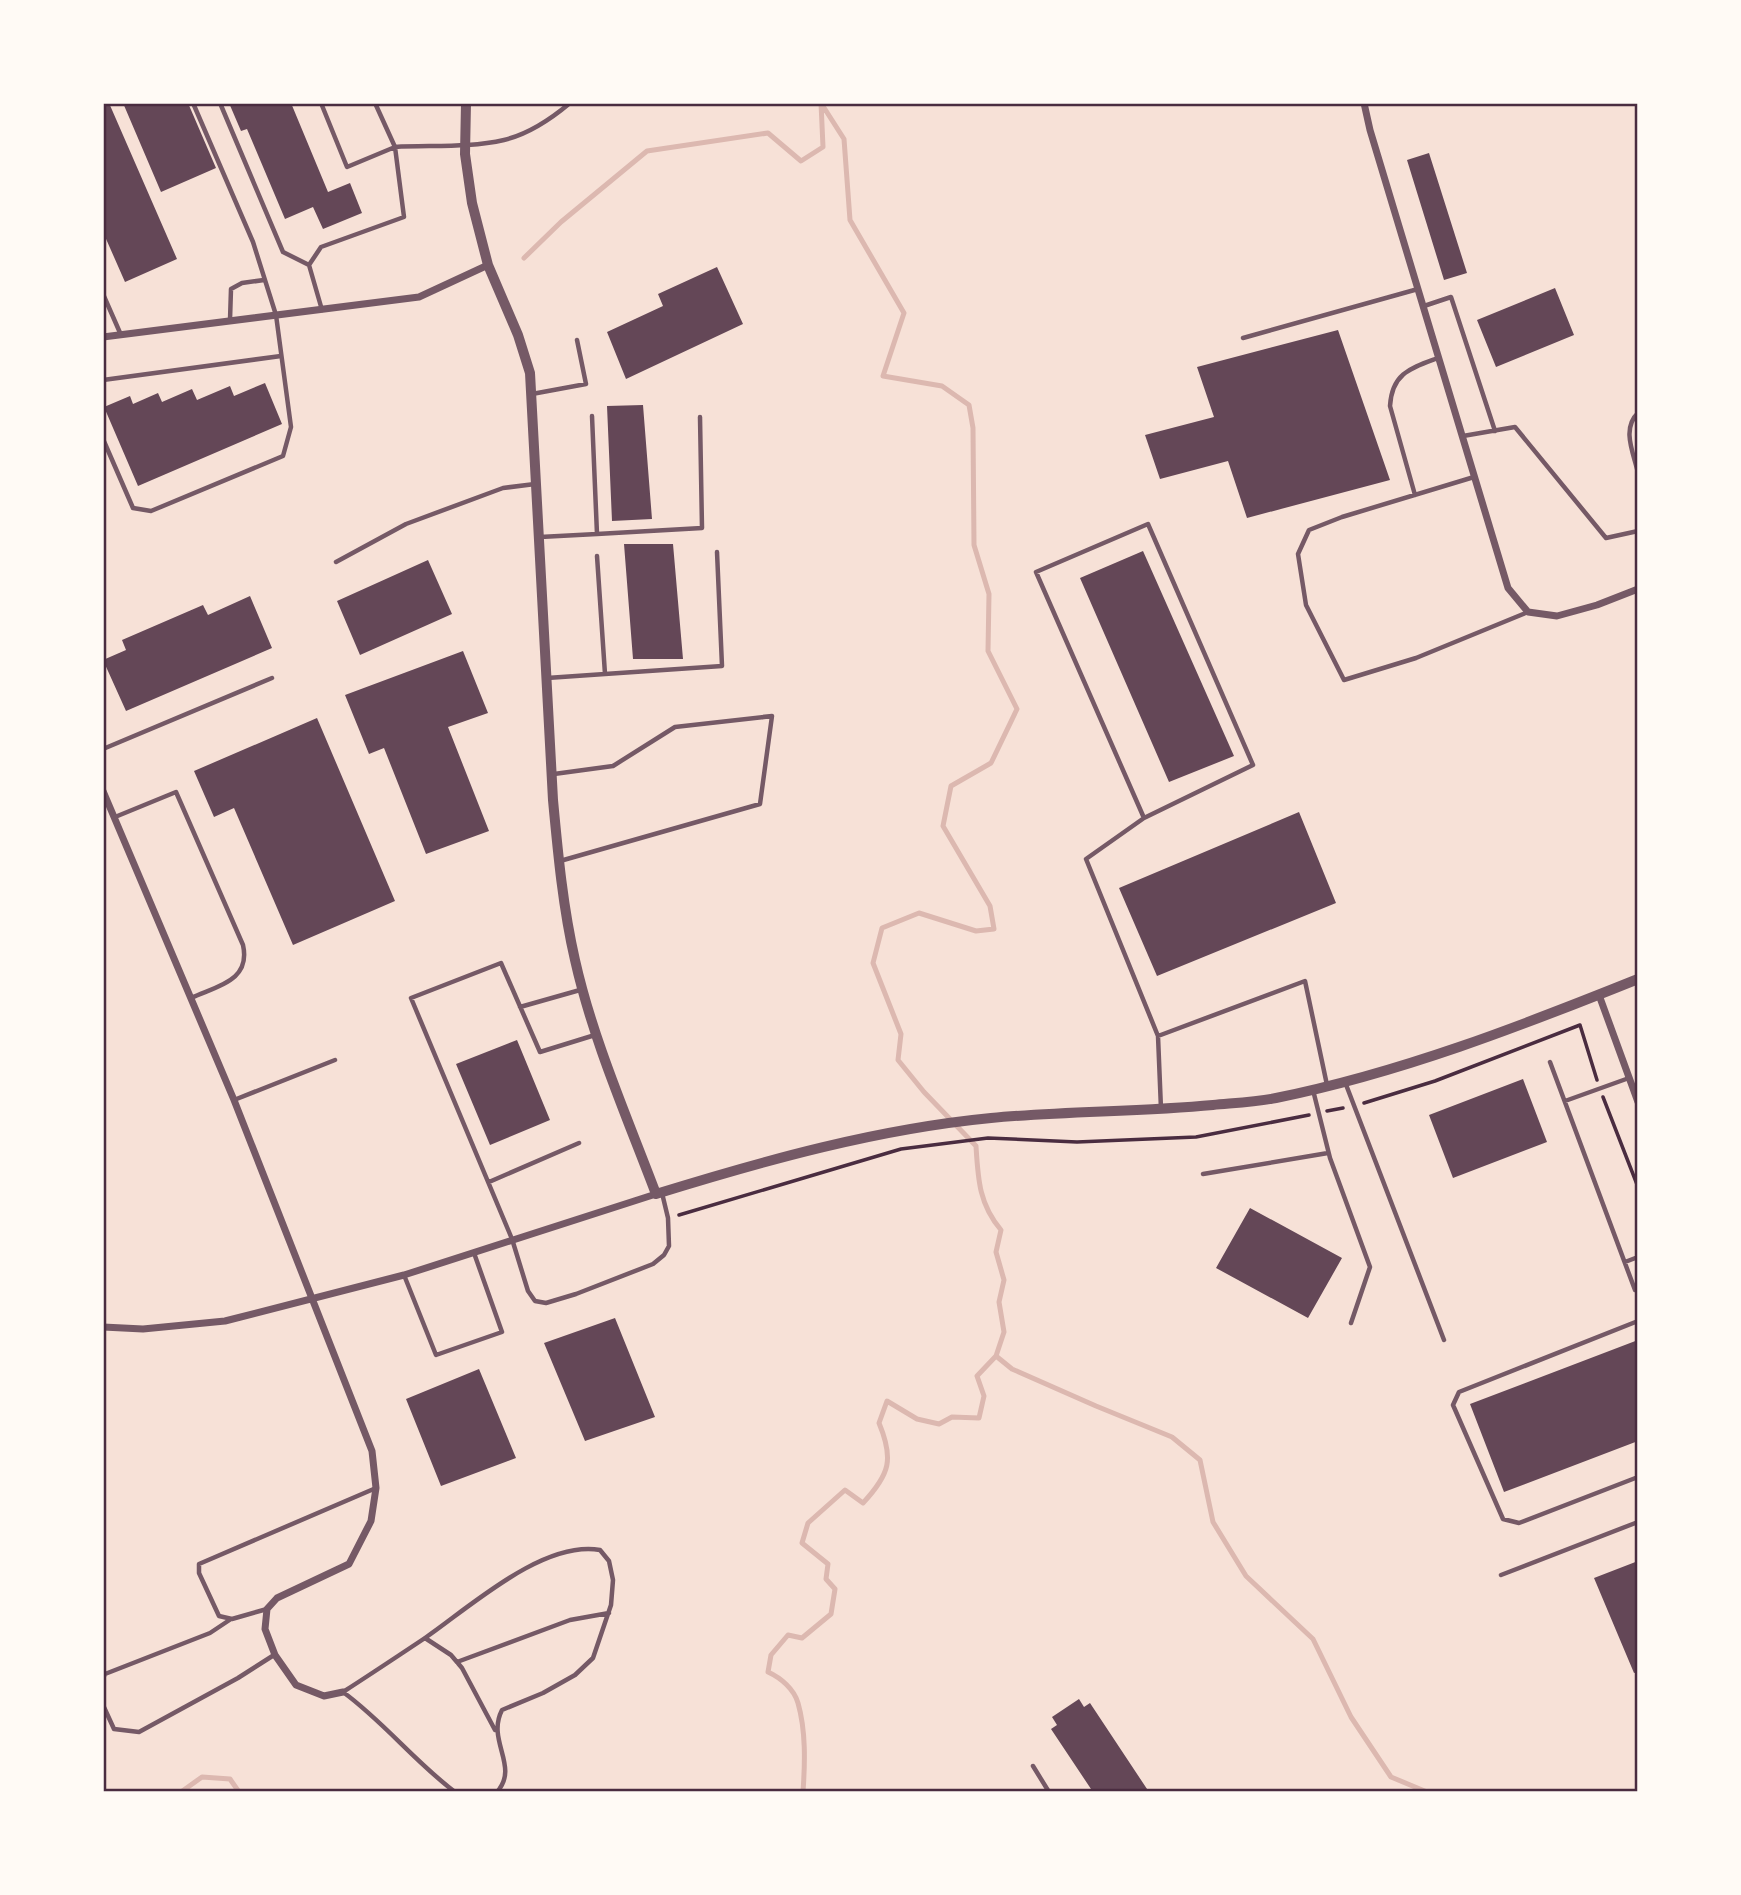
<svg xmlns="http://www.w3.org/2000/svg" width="1741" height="1895" font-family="'Sofia Sans Condensed',sans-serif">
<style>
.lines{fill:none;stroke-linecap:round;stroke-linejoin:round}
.stream{stroke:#dcb8b0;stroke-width:5}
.building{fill:#644757}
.path{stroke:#4a2c40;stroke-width:3.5}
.service{stroke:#755966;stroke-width:4.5}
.minor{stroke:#755966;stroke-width:7}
.tertiary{stroke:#755966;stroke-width:10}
.neatline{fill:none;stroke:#4a2c40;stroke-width:2.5}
</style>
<rect width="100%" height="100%" fill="#f7e1d7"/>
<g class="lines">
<path class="stream" d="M524,258L561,222L647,151L768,133L801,161L823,147L821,103
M996,1356L1012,1369L1096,1406L1172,1437L1200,1460L1213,1522L1246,1576L1313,1639L1351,1717L1391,1777L1427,1792
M181,1792L202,1777L230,1779L239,1792
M803,1792C805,1763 806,1731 798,1703C794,1689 781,1678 768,1672L771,1655L788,1635L802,1638L831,1614L835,1589L826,1579L828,1564L802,1543L808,1523L845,1490L863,1503C890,1474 894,1459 879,1423L887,1401L917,1419L939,1424L952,1417L979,1418L984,1396L977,1376L996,1356L1004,1332L999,1302L1004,1280L996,1252L1001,1230C979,1204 978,1179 976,1146L924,1092L898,1060L901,1034L873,963L882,928L919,913L976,931L994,929L990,906L943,826L951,786L991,763L1017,709L988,651L989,594L974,545L973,428L969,405L942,386L883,376L904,313L850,220L844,139L821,103"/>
</g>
<path class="building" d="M103,103H109L177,259L125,282L103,232Z
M123,103H188L216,168L161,192Z
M229,103H291L328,192L350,183L362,213L323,229L313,207L285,219L247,129L241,131Z
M1429,153L1467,273L1444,280L1407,160Z
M717,267L743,324L626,379L607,332L663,306L658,294Z
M1555,288L1574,335L1496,367L1477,320Z
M1338,330L1390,480L1247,518L1228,461L1160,479L1145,435L1214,417L1197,367Z
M265,383L282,424L138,486L104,407L130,396L133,404L158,393L162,402L192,389L197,400L230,386L234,396Z
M643,405L652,519L612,521L607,406Z
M624,544H673L683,659H633Z
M1143,551L1234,756L1169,782L1080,578Z
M428,560L452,614L360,655L337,601Z
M250,596L272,648L126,711L103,660L126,650L122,640L203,605L208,615Z
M463,651L488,713L448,727L489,831L426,854L384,748L369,754L345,695Z
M317,718L395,901L293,945L234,808L214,817L194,771Z
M1299,812L1336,903L1157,976L1119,888Z
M517,1040L550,1120L490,1145L456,1064Z
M1523,1079L1547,1142L1453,1178L1429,1115Z
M1250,1208L1342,1258L1308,1318L1216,1268Z
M615,1318L655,1417L585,1441L544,1343Z
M1638,1340V1441L1504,1492L1470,1404Z
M479,1369L516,1458L441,1486L406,1399Z
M1638,1561V1672L1634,1673L1594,1578Z
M1079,1699L1084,1707L1090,1703L1149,1792H1093L1051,1729L1057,1725L1052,1717Z"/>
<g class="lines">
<path class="path" d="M1603,1097L1638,1187
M1364,1103L1435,1081L1580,1025L1597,1080
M1327,1111L1343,1108
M679,1215L901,1149L988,1138L1077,1142L1196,1137L1309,1115"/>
<path class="service" d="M220,103L283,252L309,265L322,310
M321,103L347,167L395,147L375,103
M309,265L321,247L404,217L395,147C430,145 470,148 504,140C529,134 551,119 570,103
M103,294L121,335
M1424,306L1451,297L1495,431
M230,320L231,289L242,283L264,280
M1243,338L1418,289
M103,380L281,356
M532,394L586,384L577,340
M1638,413C1621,429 1634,454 1638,473
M1463,436L1515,427L1606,538L1638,531
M103,439L133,508L151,511L283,456L291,427L276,315L253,242L193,103
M1474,477L1342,517L1309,530L1298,554L1306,605L1344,680L1416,658L1528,612
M1415,495L1390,406C1392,373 1411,368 1438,358
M597,534L702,528L700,417
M540,537L597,534L592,416
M336,562L406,524L503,488L535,484
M605,674L722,666L717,552
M547,678L605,674L597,556
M103,749L272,678
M554,774L613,766L675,727L772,716L760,804L560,861
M115,817L176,792L243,945C251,981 217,986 191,998
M1144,818L1253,765L1148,524L1036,572L1144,818L1086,859L1158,1036L1161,1109
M520,1007L580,990
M595,1035L540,1052L501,963L411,998L512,1239L528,1291L535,1301L546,1303L576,1294L653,1264L664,1255L669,1246L668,1218L662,1193
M1158,1036L1305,981L1327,1085
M1550,1062L1635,1290
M1345,1082L1444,1340
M1313,1090L1330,1158L1370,1267L1351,1323
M234,1100L335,1060
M1565,1101L1629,1078
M1203,1174L1328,1153
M489,1182L579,1143
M1625,1262L1638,1257
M404,1275L436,1355L502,1332L474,1253
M1638,1321L1459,1392L1453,1405L1503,1519L1519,1523L1638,1477
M1501,1575L1638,1522
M267,1609L232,1619L219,1616L199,1573V1564L376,1488
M425,1638L451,1655L462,1668L495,1730
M457,1662L570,1620L609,1613
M103,1678L105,1674L210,1633L231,1619
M103,1705L114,1729L139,1732L238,1678L274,1655
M1033,1766L1049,1792
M455,1792C415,1762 384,1722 343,1692C371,1674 398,1656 425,1638C470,1607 543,1540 600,1550L609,1561L613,1580L611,1605L593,1658L575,1675L543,1693L502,1710C486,1741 520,1766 497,1792"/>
<path class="minor" d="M1364,103L1370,130L1508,588L1528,612L1557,616L1597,605L1638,589
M103,337L419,297L488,265
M103,791L234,1100L372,1451L376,1488L371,1521L349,1564L277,1598L267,1609L265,1629L275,1655L296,1685L324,1696L343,1692
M1599,995L1638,1102
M103,1327L143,1329L225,1321L404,1275L656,1194"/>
<path class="tertiary" d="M466,103L465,154L472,203L488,265L518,335L530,373L553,800C558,854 563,908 575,960C593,1040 627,1117 656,1194C766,1160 877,1129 991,1118C1065,1111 1139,1112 1213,1105C1234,1103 1256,1102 1276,1098C1400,1073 1521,1026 1638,979"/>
</g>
<rect width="1741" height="1895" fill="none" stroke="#fffaf5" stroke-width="210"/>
<rect x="105" y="105" width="1531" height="1685" class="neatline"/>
</svg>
